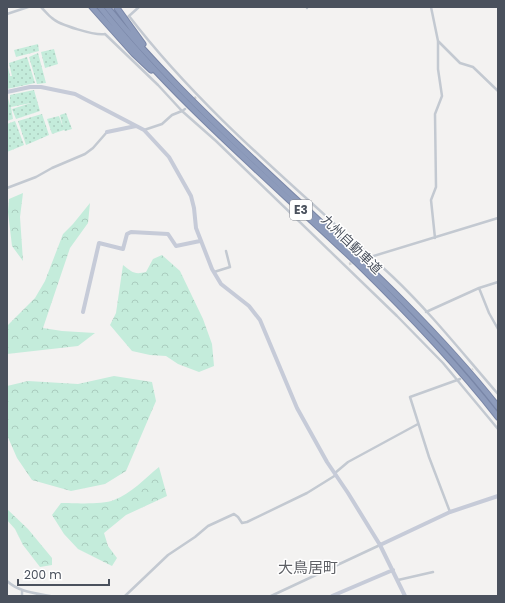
<svg xmlns="http://www.w3.org/2000/svg" width="505" height="603" font-family="Poppins,'Noto Sans JP',sans-serif">
<style>
.grass{fill:url(#grass-dots)}
.forest{fill:url(#forest-crowns)}
.lines{fill:none;stroke-linecap:round;stroke-linejoin:round}
.street-tunnel{stroke:#d1d2d3;stroke-width:2.5;stroke-dasharray:2.5 1;stroke-linecap:butt}
.highway-casing{stroke:#7986a7;stroke-width:7}
.street{stroke:#c3c9d1;stroke-width:2.5}
.secondary{stroke:#c6cbd8;stroke-width:4}
.highway{stroke:#8d9bbb;stroke-width:5}
.labels{text-anchor:middle;stroke-width:3;stroke-linejoin:round;paint-order:stroke}
.shield{fill:#fff;stroke:#80858e;stroke-width:1}
.shield-label{font-size:12px;font-weight:bold;fill:#4a515d}
.street-label{font-size:13px;fill:#4a515d;stroke:#fff}
.quarter-label{font-size:15px;fill:#5e6065;stroke:#fff}
</style>
<defs>
<pattern id="grass-dots" width="8" height="8" patternUnits="userSpaceOnUse"><rect width="8" height="8" fill="#c4ecdb"/><path d="M2 2h.1M6 6h.1" fill="none" stroke="#aaccbe" stroke-width="1.8" stroke-linecap="round"/></pattern>
<pattern id="forest-crowns" width="20" height="18" patternUnits="userSpaceOnUse"><rect width="20" height="18" fill="#c4ecdb"/><path d="M2 6a3 3 0 1 1 6 0M12 15a3 3 0 1 1 6 0" fill="none" stroke="#aaccbe"/></pattern>
</defs>
<rect width="100%" height="100%" fill="#f3f2f1"/>
<path class="grass" d="M38,44L39,51L16,57L14,50Z
M54,49L58,64L45,68L41,52Z
M38,53L46,83L37,84L29,57Z
M27,57L35,83L7,89V63L10,76H12L9,63Z
M34,90L40,111L16,119L12,109L31,103L11,107L13,119L7,121V95L10,105V95Z
M66,113L72,129L65,131L64,130L52,134L47,119L59,116L63,127L60,115Z
M42,114L49,135L26,145L18,121Z
M15,121L24,145L7,152V124Z"/>
<path class="forest" d="M23,193L20,217L23,261L12,246L8,212L9,199Z
M90,203L88,223L70,248L43,328L62,331L95,333L78,346L7,354V326L35,298L45,281L63,234L73,224Z
M162,255L180,271L203,319L212,344L214,366L199,372L178,364L166,356L150,355L132,351L110,325L116,313L123,265C132,272 134,275 146,272L153,259Z
M114,376L152,382L156,401L126,471L105,484L71,491L32,480L17,458L7,435V386L28,381L78,384Z
M159,467L167,496L126,515L104,533L108,546L117,558L112,566L78,549L64,534L52,515L61,503C74,503 102,505 114,500C131,494 145,478 159,467Z
M7,509L28,529L52,558V565L40,567L23,545L15,529L7,520Z"/>
<g class="lines">
<path class="street-tunnel" d="M115,26L129,16
M192,101L196,97
M349,264L356,262
M464,376L473,369"/>
<g class="highway-casing">
<path id="highway" d="M92,7L134,54L151,70
M100,7C176,102 270,180 357,263C407,312 455,362 498,417
M107,7C152,63 204,113 256,162C340,241 427,317 498,407
M117,8L143,44"/>
</g>
<path class="street" d="M41,7C45,11 48,15 52,18C59,25 96,36 105,34L158,85L182,111L216,141L397,316L443,363L498,429
M139,7L129,16C204,114 303,193 393,277C431,313 464,355 498,394
M307,7V8
M431,7L438,41V69L442,96L435,114L436,187L431,200L435,238
M7,14L28,7
M438,41L460,63L473,67L498,91
M144,130L162,124L172,115L182,111L185,109
M7,188L36,177L52,168L85,154L93,148L107,132
M367,258L498,218
M214,272L230,267L226,251
M479,288L489,313L498,329
M426,312L479,288L498,282
M335,473L348,462L418,424
M450,512L429,457L410,397L460,379
M398,580L433,572
M7,581C19,592 34,593 50,596
M22,596V591
M125,596L168,555L195,537L208,526L234,514L238,517L242,523L247,522L307,493L336,475
M271,596L380,545"/>
<path class="secondary" d="M7,92L30,87H41L75,94L144,130L169,157L191,196L194,208L196,228L212,269L221,284L249,306L260,320L297,408L327,462L348,493L380,545L405,596
M107,132L136,126
M83,312L99,243L123,249L127,234L131,232L168,234L176,246L200,241
M380,545L450,512L498,496
M332,596L393,570"/>
<use href="#highway" class="highway"/>
</g>
<g class="labels">
<rect class="shield" x="290" y="200" width="22" height="20" rx="3"/>
<g class="shield-label">
<text x="301" y="214">E3</text>
</g>
<g class="street-label">
<text transform="translate(352 244) rotate(44)" y="5">九州自動車道</text>
</g>
<g class="quarter-label">
<text x="308" y="573">大鳥居町</text>
</g>
</g>
<rect width="505" height="603" fill="none" stroke="#4a515d" stroke-width="16"/>
<path d="M18 579v6h91v-6" fill="none" stroke="#4a515d" stroke-width="2"/>
<text x="24" y="579" font-size="12" fill="#4a515d" stroke="#ffffff" stroke-width="3" paint-order="stroke">200 m</text>
</svg>
